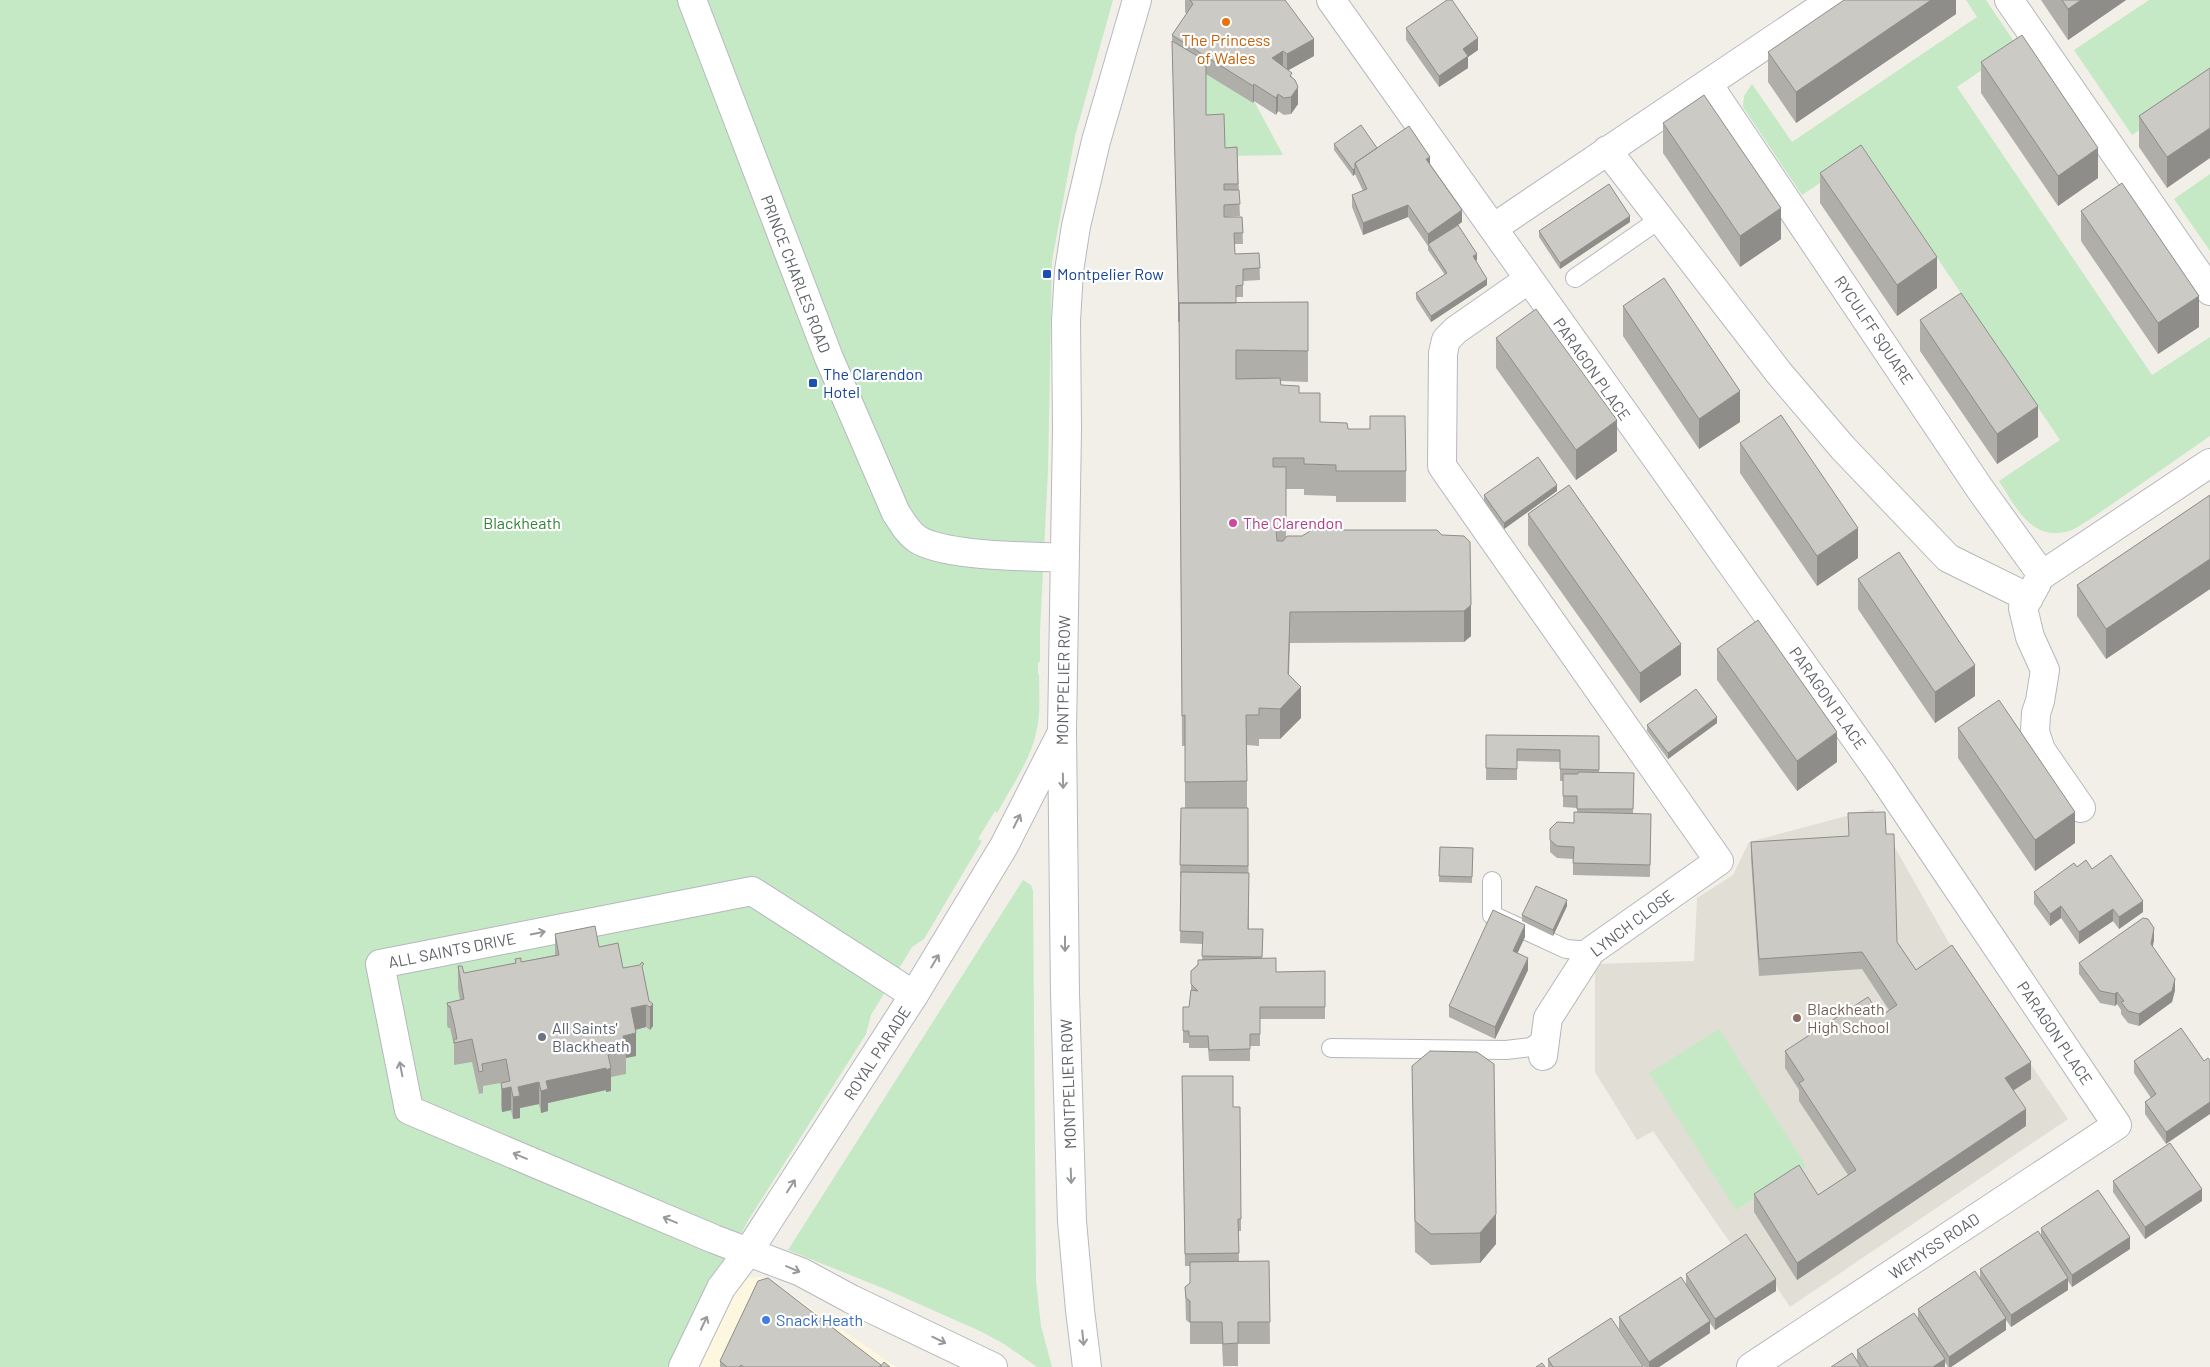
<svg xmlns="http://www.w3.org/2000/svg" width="2210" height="1367" font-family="Barlow,sans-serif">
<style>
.commercial{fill:#fef7e0}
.education{fill:#e1ded6}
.green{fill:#c5e8c5}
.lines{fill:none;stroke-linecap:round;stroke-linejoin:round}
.lane-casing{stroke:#b5b8bc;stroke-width:20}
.street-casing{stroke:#b5b8bc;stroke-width:30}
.secondary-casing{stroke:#b6babf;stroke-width:30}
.lane{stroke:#fff;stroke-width:18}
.street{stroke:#fff;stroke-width:28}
.secondary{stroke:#fff;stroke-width:28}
.wall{fill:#afaea9}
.shaded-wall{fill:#8f8d8a}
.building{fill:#cccac5;stroke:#8f8d8a}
.oneway{stroke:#979a9d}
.food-dot{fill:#e8710a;stroke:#fff;stroke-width:2}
.transit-dot{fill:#1a4fb4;stroke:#fff;stroke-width:2}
.hotel-dot{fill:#d1479c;stroke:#fff;stroke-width:2}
.education-dot{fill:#8d6e63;stroke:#fff;stroke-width:2}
.worship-dot{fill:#6b7280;stroke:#fff;stroke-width:2}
.shop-dot{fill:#3f7fe0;stroke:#fff;stroke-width:2}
.labels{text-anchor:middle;stroke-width:4.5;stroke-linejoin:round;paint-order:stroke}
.food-label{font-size:16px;fill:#c56008;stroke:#fff}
.street-label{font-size:16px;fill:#5f6368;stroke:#fff}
.transit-label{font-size:16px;fill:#164399;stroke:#fff;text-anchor:start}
.park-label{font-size:16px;fill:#348238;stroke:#fff}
.hotel-label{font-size:16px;fill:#b23c85;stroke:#fff;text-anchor:start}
.education-label{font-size:16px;fill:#785e54;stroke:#fff;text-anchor:start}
.worship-label{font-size:16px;fill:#5b616d;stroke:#fff;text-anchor:start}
.shop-label{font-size:16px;fill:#366cbe;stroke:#fff;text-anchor:start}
</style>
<rect width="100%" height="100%" fill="#f1efe8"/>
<path class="commercial" d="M759,1277L770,1280L896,1367H695L739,1283L749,1278Z"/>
<path class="education" d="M1873,809L1953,950L2068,1119L1790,1307L1745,1239L1733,1247L1653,1131L1637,1140L1595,1072V964L1694,961L1697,898L1733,875L1749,842Z"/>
<path class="green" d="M0,0H1113L1075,136L1052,261L1048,471L1040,631V662H1038V674H1039C1039,693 1041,714 1036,733C1030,761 1011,787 997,813L995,811L978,839L982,841L924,939L912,947L871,1015L866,1034L749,1219L670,1367H0Z
M1966,0H1986L2017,46L1957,87L2152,375L2210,337V436L2089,520C2083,523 2076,529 2069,531C2031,542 2016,507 1999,481L2060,440L1866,152L1802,195L1743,107L1744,96L1752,84L1792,142L1977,17Z
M2149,0H2210V82L2132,135L2074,50Z
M1206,73L1253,103L1254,101L1283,155L1225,156L1206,127Z
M2210,174V251L2174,199Z
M1023,880L1031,885L1033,891L1036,1281L1041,1326L1052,1367H1037L1004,1344L980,1331L890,1291L788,1250Z
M1719,1029L1806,1166L1736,1210L1649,1073Z"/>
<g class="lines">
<g class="lane-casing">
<path id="lane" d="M1575,278L1660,219
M1492,881V915L1566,949L1591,951
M1331,1048L1506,1050L1531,1047L1545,1037"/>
</g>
<g class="street-casing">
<path id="street" d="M1331,0L1880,773L2117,1125L1751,1367
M2009,0L2210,291
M1708,84L1980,489L2042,575L2210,463
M1607,150L1779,373L1843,448L1948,558L2029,598
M1493,228L1832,0
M1529,279L1456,330L1446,340L1443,353L1442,466L1719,861L1591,951L1548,1018L1543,1056
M2037,583L2023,608L2030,637L2045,670L2040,701L2036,713L2035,732L2041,750L2081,808
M914,995L752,891L380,964L409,1110L714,1239L801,1272L851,1299L993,1367"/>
</g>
<g class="secondary-casing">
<path id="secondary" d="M692,0L829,358L896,513C902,522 908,533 917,539C945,557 1030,556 1065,558
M683,1367L721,1288L748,1252L914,995L1004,846L1060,736
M1087,1367L1080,1310L1072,1221L1065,994L1062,732L1067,430L1066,321L1069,271L1076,226L1096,141L1137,0"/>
</g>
<use href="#lane" class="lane"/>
<use href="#street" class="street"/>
<use href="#secondary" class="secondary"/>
</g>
<path class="wall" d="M1185,0H1285L1314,56L1288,70L1292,77L1298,104L1291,114L1284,115L1278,111L1276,115L1254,101L1253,103L1206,74V115L1225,148L1237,147L1240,216L1224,217H1242L1243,244H1234L1235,254L1259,253L1260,280L1243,281V297H1236V303L1308,302V382L1281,381V385L1299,393L1320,422L1348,429L1406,471V502H1336V496L1304,495V489H1286V538L1442,535L1471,636L1464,642L1290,643L1289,675L1301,718L1280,739H1259V746L1247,745V808H1248L1249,929H1263L1262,959L1276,972L1325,971V1019H1260V1046H1250V1061H1209L1208,1048H1189V1043H1183V1007H1189L1191,991V971L1202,960L1203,944L1180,943L1181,877H1180L1181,808H1185V746H1182L1179,334L1172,35L1187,14L1185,12Z
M1956,0V14L1796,123L1768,82V52Z
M2041,0H2126L2068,40Z
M1406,28L1478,50L1468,57V68L1439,87L1406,40Z
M1981,62L2098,178L2058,206L1981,93Z
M2210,68L2167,188L2139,147V116Z
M1663,123L1781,239L1740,267L1663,153Z
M1334,144L1377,148L1430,164L1462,222L1458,225L1477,260L1476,261L1487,285L1431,322L1416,299V293L1445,275L1428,250V246L1408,217L1363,235L1352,207V195L1363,191L1355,174L1353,176L1334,150Z
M1820,173L1937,288L1897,316L1820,203Z
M2081,211L2199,327L2158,354L2081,241Z
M1630,222L1560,269L1539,237V231Z
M1623,306L1740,422L1699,449L1623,336Z
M1920,320L2038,437L1997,464L1920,351Z
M1496,338L1617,451L1576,480L1496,368Z
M1740,443L1858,558L1817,586L1740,473Z
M1557,491L1504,529L1484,501V495Z
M2210,495V589L2106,659L2077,616V585Z
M1528,514L1681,675L1640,703L1528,545Z
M1858,579L1975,696L1935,723L1858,609Z
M1717,649L1837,762L1797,791L1717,680Z
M1717,723L1668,759L1647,731V725Z
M1958,728L2075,843L2035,871L1958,758Z
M1486,735L1599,736V772L1634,773L1633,814H1651L1650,877L1573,875V859L1557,858L1550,852V829L1574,823L1577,812V808L1563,807V781H1560V762L1517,761V780H1486Z
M1886,834L1897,942L1916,970L2031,1079L2013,1090L2026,1126L1797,1280L1754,1212V1194L1818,1195L1848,1175L1799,1101V1090L1785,1068V1051L1881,1016L1889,1010L1862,969L1759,976L1751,859V842Z
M1440,847L1473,848L1472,883L1439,882Z
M2077,867L2092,869L2143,912L2119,929L2113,921L2079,944L2061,918L2050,926L2034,904V892Z
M1567,906L1553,936L1522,921V915Z
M555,934L599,947L623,968L644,975L649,1001L653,1004V1026L650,1030L646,1027L635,1030L636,1056L626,1058V1074L611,1077V1091L606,1092V1090L548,1103V1111L541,1113L539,1104L520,1108V1118L513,1119L511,1110L502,1112L501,1106V1083L506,1082L483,1086V1093L479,1094L472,1062L454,1065V1045L450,1028H448L447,1025V1003L460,1000L458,988V966L464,973L515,963V959L521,962L555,955Z
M1525,937L1517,953L1528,970L1495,1039L1449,1017V1006Z
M2154,940L2152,947L2175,990L2172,1002L2139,1026L2128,1023L2121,1014V1010L2117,1004L2115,1006L2100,1003L2079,974V963Z
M2181,1028L2166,1144L2145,1114V1102L2151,1098L2134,1073V1061Z
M1412,1066L1496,1244L1480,1263L1431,1265L1415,1252Z
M1182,1076L1233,1107L1241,1219V1231H1238L1239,1261H1269L1270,1344H1238V1366H1223L1222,1344H1190V1323L1186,1320L1185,1287L1190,1283V1266H1185Z
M2113,1181L2202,1201L2145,1239L2113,1192Z
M2041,1228L2130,1249L2072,1287L2068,1281V1290L2011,1327L2006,1320V1330L1951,1367H1948L1945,1362V1367H1831L1857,1360V1350L1918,1318V1309L1980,1279V1269L2041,1237Z
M1686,1274L1776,1291L1715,1330L1710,1323V1333L1659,1367H1644L1619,1329V1317L1686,1284Z
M1548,1359L1643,1367H1548Z
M720,1361L881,1365L890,1367H720Z"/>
<path class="shaded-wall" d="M1931,0H1956V14L1796,123V92Z
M2081,0H2126L2068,40V9Z
M1478,38V50L1468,57V68L1439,87V76L1463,49Z
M1314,39V56L1287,71V54Z
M1283,51V68L1272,58Z
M1254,84V101L1253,103V86Z
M1298,87V104L1291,114V97Z
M1278,94V111L1276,115V98Z
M2210,128V158L2167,188V157Z
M2098,148V178L2058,206V176Z
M1430,157V168L1426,159Z
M1355,168V174L1353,176V170Z
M1408,205V217L1363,235V223Z
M1781,208V239L1740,267V236Z
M1462,210V222L1429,245L1428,244V246V234Z
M1630,216V222L1560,269V263Z
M1477,254V260L1473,262V256Z
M1937,257V288L1897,316V285Z
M1487,279V285L1431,322V316Z
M2199,296V327L2158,354V323Z
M1740,391V422L1699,449V419Z
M2038,406V437L1997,464V434Z
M1617,420V451L1576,480V450Z
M1557,485V491L1504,529V523Z
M1858,528V558L1817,586V556Z
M2210,559V589L2106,659V629Z
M1471,605V636L1464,642V611Z
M1290,612L1288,700L1301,687V718L1280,739V709L1288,674Z
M1681,644V675L1640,703V673Z
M1975,665V696L1935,723V692Z
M1717,717V723L1668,759V753Z
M1837,732V762L1797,791V761Z
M2075,812V843L2035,871V840Z
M1567,900V906L1553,936V930Z
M2143,901V912L2119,929V917Z
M2061,906V918L2050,926V914Z
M2113,909V921L2079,944V932Z
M1525,925V937L1513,963V951Z
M2154,928V940L2151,956V944Z
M1528,958V970L1495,1039V1027Z
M2175,979V990L2172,1002L2139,1026V1014Z
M2117,992V1004L2115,1006V994Z
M653,1004V1026L650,1030V1007Z
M646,1005V1027L631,1031V1008Z
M636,1033V1056L626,1058V1052L623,1036Z
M2031,1062V1079L2005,1096V1078Z
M606,1068V1090L548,1103V1111L541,1113V1091L546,1081Z
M611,1068V1091L606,1092V1070Z
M539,1082V1104L520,1108V1118L513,1119V1097L518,1087Z
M511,1087V1110L502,1112V1089Z
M2210,1102V1114L2166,1144V1132Z
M2026,1109V1126L1797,1280V1263Z
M2202,1189V1201L2145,1239V1227Z
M1496,1214V1244L1480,1263V1233Z
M2130,1237V1249L2072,1287V1275Z
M2068,1278V1290L2011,1327V1315Z
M1776,1279V1291L1715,1330V1319Z
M2006,1318V1330L1951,1367H1949V1357Z
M1710,1321V1333L1659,1367H1649V1362Z
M1945,1359V1367H1933Z"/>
<path class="building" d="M1190,0H1285L1314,39L1287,54L1283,51L1272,58L1292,73L1290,76L1295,80L1298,87L1291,97L1284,98L1278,94L1276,98L1254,84L1253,86L1172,35L1193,4Z
M1447,0H1452L1478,38L1463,49L1468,56L1439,76L1406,28Z
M1844,0H1931L1796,92L1768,52Z
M2062,0H2081L2068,9Z
M2022,35L2098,148L2058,176L1981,62Z
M1172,41L1206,61V115L1224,114L1225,148L1237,147L1238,184H1224V190H1239L1240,204L1224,205V217H1242L1243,233H1234L1235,254L1259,253L1260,268L1243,269V285L1236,286V303H1179V322Z
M2210,68V128L2167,157L2139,116Z
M1704,95L1781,208L1740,236L1663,123Z
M1361,125L1377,148L1355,163V168L1353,170L1334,144Z
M1409,126L1430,157L1426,159L1462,210L1428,234L1408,205L1363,223L1352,195L1367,189L1355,163Z
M1861,145L1937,257L1897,285L1820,173Z
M2122,183L2199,296L2158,323L2081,211Z
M1609,184L1630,216L1560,263L1539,231Z
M1458,225L1477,254L1473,256L1487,279L1431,316L1416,293L1447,273L1428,244Z
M1664,278L1740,391L1699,419L1623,306Z
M1961,293L2038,406L1997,434L1920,320Z
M1308,302V351L1236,350V379L1280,378L1281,385L1299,386V393H1320V422L1347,423L1348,429H1370V416H1405L1406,471H1336V465L1304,464V458H1273V467H1286V528L1276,529L1277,541H1283L1287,536H1302L1312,530H1437L1442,535L1464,536L1470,542L1471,605L1464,611L1290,612L1288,674L1301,687L1280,709L1259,708V715H1246L1247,781L1185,782V715L1182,716L1179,303Z
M1536,309L1617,420L1576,450L1496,338Z
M1781,415L1858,528L1817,556L1740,443Z
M1538,457L1557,485L1504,523L1484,495Z
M1569,485L1681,644L1640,673L1528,514Z
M2210,495V559L2106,629L2077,585Z
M1899,552L1975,665L1935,692L1858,579Z
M1758,620L1837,732L1797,761L1717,649Z
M1696,689L1717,717L1668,753L1647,725Z
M1999,700L2075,812L2035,840L1958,728Z
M1486,735L1599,736V770L1560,769V750L1517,749V769L1486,768Z
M1578,772L1634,773L1633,809H1577V796H1563V774H1578Z
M1181,808H1248V866L1180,865Z
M1574,812L1651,814L1650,865L1573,863L1574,847L1557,846L1550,840V829L1557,822L1574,823Z
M1885,812L1886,834H1894L1897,942L1916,970L1952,945L2031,1062L2005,1078L2026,1109L1797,1263L1754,1194L1799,1165L1818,1195L1856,1170L1799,1083L1804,1080L1785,1051L1868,997L1881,1016L1897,1005L1862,952L1759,959L1751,842L1849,836L1848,813Z
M1440,847L1473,848L1472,877L1439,876Z
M2111,855L2143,901L2119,917L2113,909L2079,932L2061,906L2050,914L2034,892L2074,863L2077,867L2086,860L2092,869Z
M1181,872L1249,873L1248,929H1263L1262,957L1202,956L1203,932L1180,931Z
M1536,886L1567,900L1553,930L1522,915Z
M1493,910L1525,925L1513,951L1528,958L1495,1027L1449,1006Z
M2143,918L2148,919L2154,928L2151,944L2175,979L2172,991L2139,1014L2128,1011L2121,1002L2124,1001L2117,992L2115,994L2100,991L2079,963Z
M595,926L599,947L618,943L623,968L640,965L642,962L644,964L642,966L649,1001L653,1004L650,1007L646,1005L631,1008L636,1033L623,1036L626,1052L608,1055L611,1068L606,1070V1068L546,1081L548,1089L541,1091L539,1082L518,1087L520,1096L513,1097L511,1087L502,1089L501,1083L510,1081L506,1059L482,1064L483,1071L479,1072L472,1039L454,1043V1039H457L455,1028L450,1006H448L447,1003L464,999L458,966H462L464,973L516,963L515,959L521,958V962L559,955L555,934Z
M1276,958V972L1325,971V1007H1260V1034H1250V1049L1209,1050L1208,1036H1189V1031H1183V1007H1189L1191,990L1198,991L1191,984V971L1198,965V960Z
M2181,1028L2204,1061L2208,1058L2210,1061V1102L2166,1132L2145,1102L2156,1094L2134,1061Z
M1430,1051L1477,1052L1494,1064L1496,1214L1480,1233L1431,1234L1415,1221L1412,1066Z
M1182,1076H1233V1107H1240L1241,1219H1238L1239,1253L1185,1254Z
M2170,1143L2202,1189L2145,1227L2113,1181Z
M2098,1190L2130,1237L2072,1275L2041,1228Z
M2038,1231L2068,1278L2011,1315L1980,1269Z
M1746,1234L1776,1279L1715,1319L1686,1274Z
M1269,1261L1270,1322H1238V1343L1223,1344L1222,1322H1190V1301L1186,1298L1185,1287L1190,1283V1262Z
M1975,1271L2006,1318L1949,1357L1918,1309Z
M1681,1277L1710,1321L1649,1362L1619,1317Z
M768,1278L881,1365L880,1367H744L741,1365L739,1367H727L720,1361L758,1281Z
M1914,1313L1945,1359L1933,1367H1868L1857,1350Z
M1611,1318L1643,1366L1641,1367H1553L1548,1359Z
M1852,1353L1861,1367H1831Z
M884,1362L890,1367H880Z
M1542,1363L1545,1367H1536Z"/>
<defs><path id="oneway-shaft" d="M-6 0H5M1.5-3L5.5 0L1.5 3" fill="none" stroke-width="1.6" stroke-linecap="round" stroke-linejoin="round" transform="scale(1.25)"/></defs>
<g class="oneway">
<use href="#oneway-shaft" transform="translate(1063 781) rotate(89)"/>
<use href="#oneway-shaft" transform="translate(1017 821) rotate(-63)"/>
<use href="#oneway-shaft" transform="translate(538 933) rotate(-11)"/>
<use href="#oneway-shaft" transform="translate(1065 944) rotate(90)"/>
<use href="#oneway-shaft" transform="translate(935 961) rotate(-59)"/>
<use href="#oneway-shaft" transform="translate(401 1069) rotate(-101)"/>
<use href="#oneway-shaft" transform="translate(520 1156) rotate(-157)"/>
<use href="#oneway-shaft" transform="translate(1071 1176) rotate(88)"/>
<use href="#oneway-shaft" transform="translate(791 1186) rotate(-57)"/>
<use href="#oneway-shaft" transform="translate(670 1220) rotate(-157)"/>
<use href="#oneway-shaft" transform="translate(793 1269) rotate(23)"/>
<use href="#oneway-shaft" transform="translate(704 1323) rotate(-65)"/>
<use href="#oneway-shaft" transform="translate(1083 1338) rotate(84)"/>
<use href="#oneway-shaft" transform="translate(939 1340) rotate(26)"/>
</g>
<circle class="food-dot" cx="1226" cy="22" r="5"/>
<g class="transit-dot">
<rect x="1042" y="269" width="10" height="10" rx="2.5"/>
<rect x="808" y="378" width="10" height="10" rx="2.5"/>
</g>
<circle class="hotel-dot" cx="1233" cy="523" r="5"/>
<circle class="education-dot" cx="1797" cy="1018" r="5"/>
<circle class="worship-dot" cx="542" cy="1037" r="5"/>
<circle class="shop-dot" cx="766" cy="1320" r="5"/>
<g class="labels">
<g class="food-label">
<text x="1226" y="46">The Princess<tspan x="1226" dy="18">of Wales</tspan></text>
</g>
<g class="street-label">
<text transform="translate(796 274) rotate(69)" y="6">PRINCE CHARLES ROAD</text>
<text transform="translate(1874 330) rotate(56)" y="6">RYCULFF SQUARE</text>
<text transform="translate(1592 369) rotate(55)" y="6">PARAGON PLACE</text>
<text transform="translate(1063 680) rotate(-89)" y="6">MONTPELIER ROW</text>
<text transform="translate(1828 698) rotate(55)" y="6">PARAGON PLACE</text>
<text transform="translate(1632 923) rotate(-37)" y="6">LYNCH CLOSE</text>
<text transform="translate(452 950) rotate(-11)" y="6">ALL SAINTS DRIVE</text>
<text transform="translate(2055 1033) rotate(56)" y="6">PARAGON PLACE</text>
<text transform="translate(877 1053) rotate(-57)" y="6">ROYAL PARADE</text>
<text transform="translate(1068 1084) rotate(-92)" y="6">MONTPELIER ROW</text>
<text transform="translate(1934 1246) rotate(-34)" y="6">WEMYSS ROAD</text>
</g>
<g class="transit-label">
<text x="1057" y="280">Montpelier Row</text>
<text x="823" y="380">The Clarendon<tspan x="823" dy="18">Hotel</tspan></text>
</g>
<g class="park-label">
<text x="522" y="529">Blackheath</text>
</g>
<g class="hotel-label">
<text x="1243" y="529">The Clarendon</text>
</g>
<g class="education-label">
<text x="1807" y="1015">Blackheath<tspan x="1807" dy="18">High School</tspan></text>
</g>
<g class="worship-label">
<text x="552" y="1034">All Saints'<tspan x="552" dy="18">Blackheath</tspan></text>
</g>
<g class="shop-label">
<text x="776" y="1326">Snack Heath</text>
</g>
</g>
</svg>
